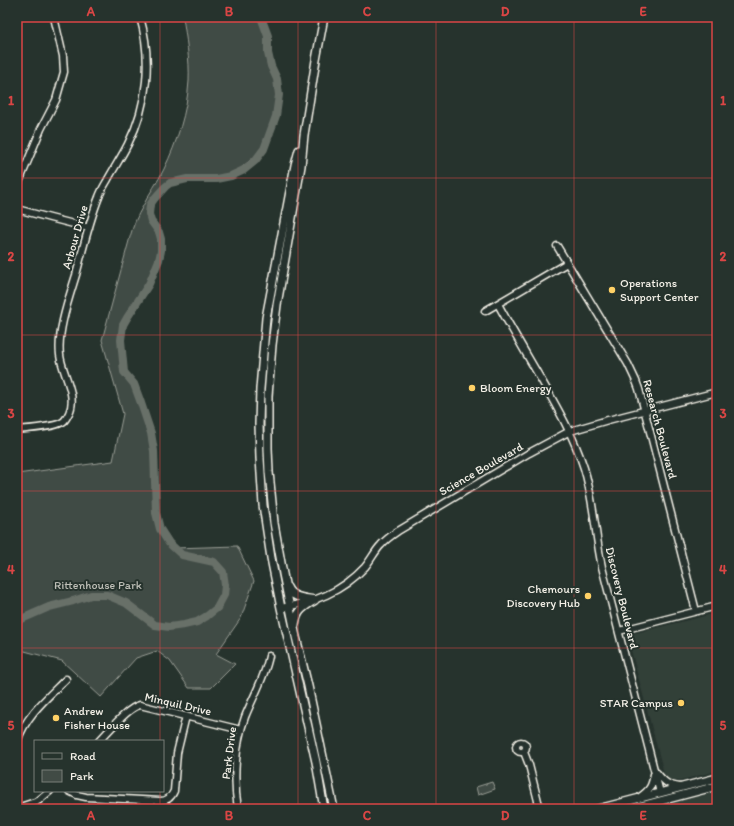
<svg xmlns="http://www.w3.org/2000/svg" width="734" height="826" font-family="Itim,sans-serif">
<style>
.built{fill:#333f39}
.green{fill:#414b45;stroke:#9a9e96}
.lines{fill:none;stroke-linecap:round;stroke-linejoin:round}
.river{stroke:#676f68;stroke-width:8}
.minor-casing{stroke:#f4f1e8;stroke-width:9}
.major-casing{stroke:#f4f1e8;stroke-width:10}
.minor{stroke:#26332d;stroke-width:6}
.major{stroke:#26332d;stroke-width:7}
.grid{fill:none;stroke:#da4645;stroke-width:1;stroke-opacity:0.55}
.poi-dot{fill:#ffd166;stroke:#26332d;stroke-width:1.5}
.labels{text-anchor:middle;stroke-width:4;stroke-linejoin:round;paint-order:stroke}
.street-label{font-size:12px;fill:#f4f1e8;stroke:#26332d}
.poi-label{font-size:12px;fill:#f4f1e8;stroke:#26332d;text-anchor:start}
.park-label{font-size:12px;fill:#bebfb7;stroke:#26332d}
.neatline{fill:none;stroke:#da4645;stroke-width:1.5}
.grid-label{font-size:13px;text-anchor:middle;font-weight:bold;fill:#da4645}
</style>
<rect width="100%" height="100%" fill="#26332d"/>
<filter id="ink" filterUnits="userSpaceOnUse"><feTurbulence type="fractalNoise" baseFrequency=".025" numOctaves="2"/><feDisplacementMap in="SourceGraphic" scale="8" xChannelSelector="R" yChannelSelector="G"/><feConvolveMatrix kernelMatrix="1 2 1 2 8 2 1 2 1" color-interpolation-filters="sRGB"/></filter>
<g filter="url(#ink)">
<path class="built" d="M717,613V771L677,781H672L667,779L664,773L627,635Z
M717,791V809H648L667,804Z"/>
<path class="green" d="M183,17H261L268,36V53L279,95L264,149L231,176L216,179H187L170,183L165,187L154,199L150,205L149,214L151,221L159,232L161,239V251L159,260L149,284L127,318L123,325L122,333L121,346L124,372L134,384L141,403L151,433L154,451L156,513L160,529L169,543L174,548L237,546L254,581L241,618L216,654L235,664L211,688H189L170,661L157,651L136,658L101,697L62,661L17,649V474L113,461L123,414L102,340L130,237C133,226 137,216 143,206C149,193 158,182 164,169C177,142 187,112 189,81C190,59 186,38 183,17Z
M492,782L495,789L478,795L476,787Z"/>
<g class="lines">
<path class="river" d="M17,621L49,607L73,601L91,595H107L126,603L155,625L169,627L184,625L197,622L207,616L217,608L224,595L225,585L223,572L214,562L182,555L169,543L160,529L156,513L154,451L151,433L141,403L134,384L124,372L121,340L123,325L127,318L149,284L159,260L161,251V239L159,232L151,221L149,214L150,205L154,199L165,187L170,183L187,179H216L231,176L244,170L255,161L264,149L276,116L279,95L277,79L271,66L268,53V36L261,17"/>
<g class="minor-casing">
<path id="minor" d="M17,187L41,129L56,100L64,72L63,56L54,17
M17,209L50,218L89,228
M557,246L628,364L636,381L639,389L696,611
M498,304C512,330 527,355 542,381C558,409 574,437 584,468C594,500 595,535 602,567L660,793
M485,311L567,263
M17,430C27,429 58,427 64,421C66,419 68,415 69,413C78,396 62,373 60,355C57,332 69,298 76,275C83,249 89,222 99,197C101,191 104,186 107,181C114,168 122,156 128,144C148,105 152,58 140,17
M281,608C314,602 341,593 365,567C371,560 375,551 381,545C386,539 392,535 398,531L529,453L570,431L608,420L717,392
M619,631L717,606
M99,741C108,732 128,707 140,705L241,730
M17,742C26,715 47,698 66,679
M516 747a5 5 0 1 1 10 0a5 5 0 1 1-10 0Z
M524,752L529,765L540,809
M657,773C665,783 668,785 680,787
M69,791L77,795L86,797L160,801C167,801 171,798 174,791L177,753L186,716
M640,797C650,790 652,786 654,774
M17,808L38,801L50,791
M238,809C233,779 235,745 245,717C253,697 265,677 269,656"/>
</g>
<g class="major-casing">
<path id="major" d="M324,17L316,60L304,135L301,166L277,305L272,345L268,396V448L269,472L274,523L283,574L296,637L308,686L334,809
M299,150L295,165L266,318L260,389L259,424L260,458L263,505L271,558L281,608L316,762L324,809
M287,587C291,598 305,598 315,600
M295,625C297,610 303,608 315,600
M598,809L717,778
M630,809L717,786"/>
</g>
<use href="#minor" class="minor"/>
<use href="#major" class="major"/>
</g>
</g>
<path class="grid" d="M160,17V741M298,17V809M436,17V809M574,17V809M17,178H717M17,335H717M17,491H717M17,648H717M160,791V809"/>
<g class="poi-dot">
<circle cx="612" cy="290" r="4"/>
<circle cx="472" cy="388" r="4"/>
<circle cx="588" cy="596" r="4"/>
<circle cx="681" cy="703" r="4"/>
<circle cx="56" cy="718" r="4"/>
</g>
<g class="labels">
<g class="street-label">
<text transform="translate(75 237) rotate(-74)" y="4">Arbour Drive</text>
<text transform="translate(660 429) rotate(75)" y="4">Research Boulevard</text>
<text transform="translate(481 469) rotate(-30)" y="4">Science Boulevard</text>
<text transform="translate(622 598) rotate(76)" y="4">Discovery Boulevard</text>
<text transform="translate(178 704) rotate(13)" y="4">Minquil Drive</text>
<text transform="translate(229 753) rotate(-83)" y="4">Park Drive</text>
</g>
<g class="poi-label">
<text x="620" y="287">Operations<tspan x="620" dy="14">Support Center</tspan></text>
<text x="480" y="392">Bloom Energy</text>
<text x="580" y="593" text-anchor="end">Chemours<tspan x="580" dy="14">Discovery Hub</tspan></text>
<text x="673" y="707" text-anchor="end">STAR Campus</text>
<text x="64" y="715">Andrew<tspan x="64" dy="14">Fisher House</tspan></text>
</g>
<g class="park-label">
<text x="98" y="589">Rittenhouse Park</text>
</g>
</g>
<rect width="734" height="826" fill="none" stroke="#26332d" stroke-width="44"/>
<rect x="34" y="740" width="130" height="52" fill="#26332d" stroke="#787f78"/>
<rect x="42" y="753" width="20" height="6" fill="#26332d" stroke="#787f78"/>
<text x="70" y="760" font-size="12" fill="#f4f1e8">Road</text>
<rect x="42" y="770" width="20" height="12" fill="#414b45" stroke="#787f78"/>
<text x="70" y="780" font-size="12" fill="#f4f1e8">Park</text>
<rect x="22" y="22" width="690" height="782" class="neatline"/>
<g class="grid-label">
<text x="91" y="16">A</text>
<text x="229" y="16">B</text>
<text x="367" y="16">C</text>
<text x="505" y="16">D</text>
<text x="643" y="16">E</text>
<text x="11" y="105">1</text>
<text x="723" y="105">1</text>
<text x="11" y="261">2</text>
<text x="723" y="261">2</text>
<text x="11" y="418">3</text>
<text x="723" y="418">3</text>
<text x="11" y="574">4</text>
<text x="723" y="574">4</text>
<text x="11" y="730">5</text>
<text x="723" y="730">5</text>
<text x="91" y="820">A</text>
<text x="229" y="820">B</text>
<text x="367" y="820">C</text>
<text x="505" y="820">D</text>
<text x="643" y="820">E</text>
</g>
</svg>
